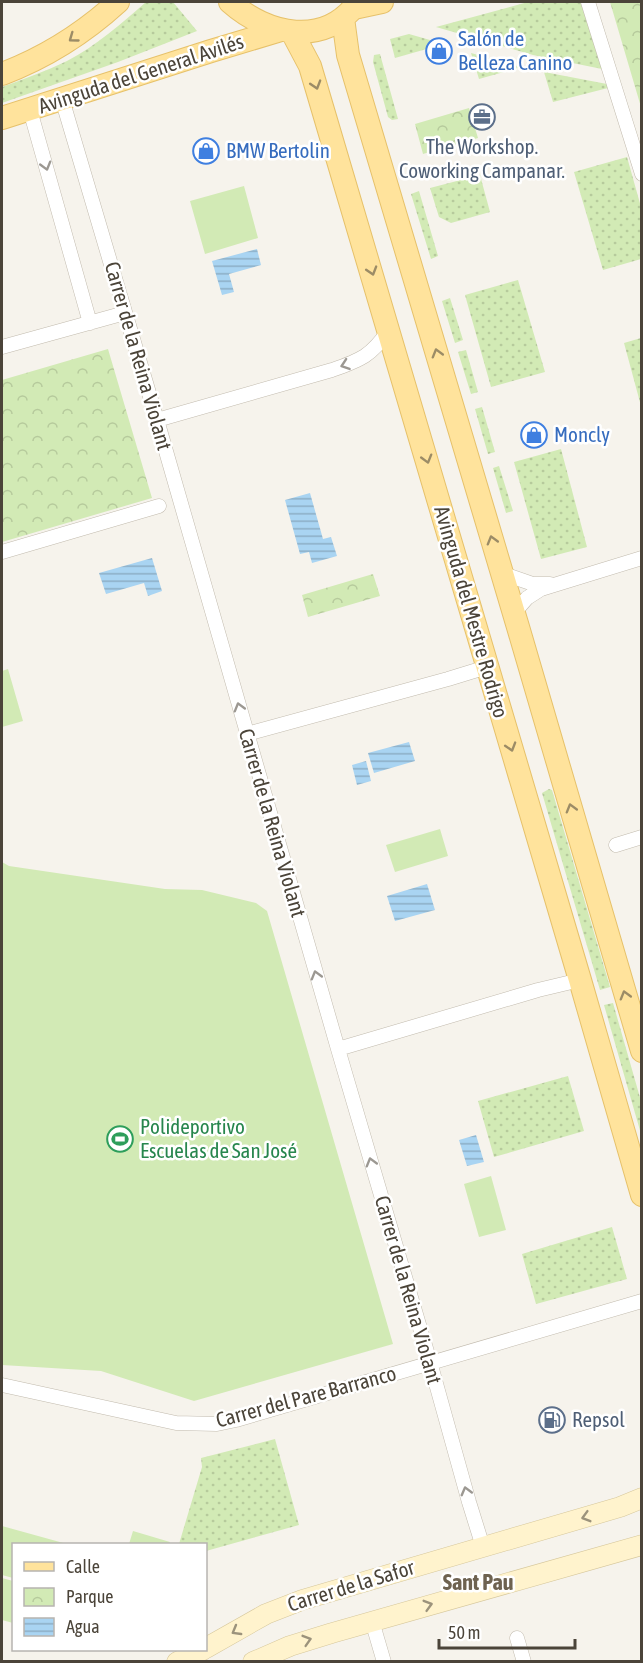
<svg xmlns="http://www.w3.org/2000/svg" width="643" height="1663" font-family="'Asap Condensed',sans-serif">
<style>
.grass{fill:url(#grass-dots)}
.park{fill:url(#park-crowns)}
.pitch{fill:#d2eab5}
.water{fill:url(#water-rules)}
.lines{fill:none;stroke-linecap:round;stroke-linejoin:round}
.street-casing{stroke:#c2bbae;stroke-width:15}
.secondary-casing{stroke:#d6c79b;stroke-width:21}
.primary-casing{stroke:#e6c16a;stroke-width:24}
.street{stroke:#fff;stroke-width:14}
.secondary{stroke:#fff3cd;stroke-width:20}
.primary{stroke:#ffe39c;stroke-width:22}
.oneway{stroke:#9c8c66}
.oneway2{stroke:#9c9892}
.oneway3{stroke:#9c937c}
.labels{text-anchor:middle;stroke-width:5;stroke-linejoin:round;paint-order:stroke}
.shop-label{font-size:21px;fill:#366cbe;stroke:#fff;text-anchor:start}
.street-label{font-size:21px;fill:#4b4439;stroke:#fff}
.service-label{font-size:21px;fill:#4e5e75;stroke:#fff}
.leisure-label{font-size:21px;fill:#27864d;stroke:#fff;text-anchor:start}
.neighbourhood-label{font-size:22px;font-weight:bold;fill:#6e6250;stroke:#fff}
</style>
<defs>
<pattern id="grass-dots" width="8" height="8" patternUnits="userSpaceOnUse" patternTransform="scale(1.5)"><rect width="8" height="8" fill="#d2eab5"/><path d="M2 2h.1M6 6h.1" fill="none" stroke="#b6ca9c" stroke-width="1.8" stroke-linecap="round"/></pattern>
<pattern id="park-crowns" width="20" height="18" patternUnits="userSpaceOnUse" patternTransform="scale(1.5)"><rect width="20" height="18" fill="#d2eab5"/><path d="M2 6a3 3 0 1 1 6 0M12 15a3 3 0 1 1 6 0" fill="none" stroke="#b6ca9c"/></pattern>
<pattern id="water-rules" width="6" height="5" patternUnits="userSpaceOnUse" patternTransform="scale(1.5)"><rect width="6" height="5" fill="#a9d4f2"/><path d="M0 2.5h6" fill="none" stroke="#8caec5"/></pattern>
</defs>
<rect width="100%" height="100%" fill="#f6f3ec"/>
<path class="grass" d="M146,2H173L197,31L118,62L2,103V87C24,79 46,71 67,61C96,46 122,23 146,2Z
M528,2H582L602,69L533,55L436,27Z
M409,34L444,44L395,58L390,39Z
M471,53L521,67L479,79Z
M380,54L398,119L392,120L388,117L373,62L374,55Z
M544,72L607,84L608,88L553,102Z
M627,157L641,207V259L603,270L574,172Z
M480,175L490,212L451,223L439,217L430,188Z
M419,191L438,256L431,259L411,194Z
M518,280L545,372L491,387L465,295Z
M450,298L463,340L455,343L442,301Z
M641,338H642L641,406L624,343Z
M466,350L478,392L471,394L458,352Z
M482,407L495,452L488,454L475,409Z
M561,449L587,547L541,559L514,462Z
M499,466L513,511L506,513L493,468Z
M549,789L552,790L610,987L600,990L542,793Z
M613,1003L641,1101V1134L604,1005Z
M568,1076L584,1131L494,1157L478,1101Z
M612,1227L627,1279L536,1304L522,1254Z
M275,1439L299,1525L206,1551V1544H179L202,1467L201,1458Z"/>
<path class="park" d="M610,2H641V107Z
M469,108L478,138L423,154L415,124Z
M108,349L152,498L2,542V380Z
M373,574L380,596L308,617L302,595Z"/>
<path class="pitch" d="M244,186L258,238L205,254L190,201Z
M8,669L23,721L2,727V671Z
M440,829L448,856L395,872L386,845Z
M2,862L9,866L165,889L202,890L256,903L267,911L393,1344L194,1401L101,1371L2,1365Z
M491,1176L506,1230L479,1237L464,1184Z
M2,1526L67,1544H14L13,1578L2,1575Z
M133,1531L170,1542L169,1544H129Z
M2,1578L13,1581V1623L2,1620Z"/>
<path class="water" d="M257,249L261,265L229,274L234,292L222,295L212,261Z
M310,493L323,539L331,537L337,556L312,563L309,552L300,554L285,500Z
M152,558L162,591L148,596L144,583L106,594L99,573Z
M409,742L415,761L374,773L368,753Z
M366,761L371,781L357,785L352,765Z
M427,884L435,910L395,921L387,896Z
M476,1135L484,1162L467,1166L459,1140Z"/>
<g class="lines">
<g class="street-casing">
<path id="street" d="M588,2L642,174
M62,99L157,420L338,1049L430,1362L469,1502L483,1547
M30,110L90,323
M2,347L125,313
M157,420L332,370C361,360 371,356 389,330
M2,552L159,506
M501,573L533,584H550
M514,613L527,598L541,589L642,558
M247,734L448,679L487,667
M616,845L642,837
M338,1049L538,990L580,980
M2,1385L176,1423L217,1424L236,1420L642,1301
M372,1621L384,1662
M517,1638L524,1662"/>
</g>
<g class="secondary-casing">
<path id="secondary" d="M206,1648L266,1614L302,1600L620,1507L642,1498
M177,1662L203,1650
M253,1662L290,1646L332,1633L642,1545"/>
</g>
<g class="primary-casing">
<path id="primary" d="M230,2C267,35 325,48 358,2
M354,8L382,2
M343,18L348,55L518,627L642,1051
M292,32L310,66L580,980L642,1195
M2,74C47,57 83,34 118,2
M2,118L211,51L281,30"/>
</g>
<use href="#street" class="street"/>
<use href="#secondary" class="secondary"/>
<use href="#primary" class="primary"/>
</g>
<defs><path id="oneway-chevron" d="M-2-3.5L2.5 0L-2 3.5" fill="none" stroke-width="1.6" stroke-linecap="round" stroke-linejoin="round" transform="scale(1.5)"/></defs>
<g class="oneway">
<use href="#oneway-chevron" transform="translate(73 38) rotate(144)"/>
<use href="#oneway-chevron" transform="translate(316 85) rotate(73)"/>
<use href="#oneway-chevron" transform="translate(372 271) rotate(73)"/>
<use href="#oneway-chevron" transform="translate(437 353) rotate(-106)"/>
<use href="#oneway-chevron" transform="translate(427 459) rotate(74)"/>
<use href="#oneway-chevron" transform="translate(492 540) rotate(-106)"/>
<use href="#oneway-chevron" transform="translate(511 747) rotate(73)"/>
<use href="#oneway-chevron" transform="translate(571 808) rotate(-106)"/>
<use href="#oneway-chevron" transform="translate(625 995) rotate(-106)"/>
</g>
<g class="oneway2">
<use href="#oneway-chevron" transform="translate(46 166) rotate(74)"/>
<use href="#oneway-chevron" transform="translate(345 365) rotate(161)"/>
<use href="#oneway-chevron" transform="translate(239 707) rotate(-106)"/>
<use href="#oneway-chevron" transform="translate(316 975) rotate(-106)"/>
<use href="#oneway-chevron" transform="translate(371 1162) rotate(-106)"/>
<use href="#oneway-chevron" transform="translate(466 1491) rotate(-105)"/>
</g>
<g class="oneway3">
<use href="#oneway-chevron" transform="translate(586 1517) rotate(164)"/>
<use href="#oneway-chevron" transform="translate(428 1605) rotate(-16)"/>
<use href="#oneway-chevron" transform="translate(236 1631) rotate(150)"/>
<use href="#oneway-chevron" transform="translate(307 1640) rotate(-17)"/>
</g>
<defs>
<g id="shop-ring" transform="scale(1.35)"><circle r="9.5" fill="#fff" stroke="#3f7fe0" stroke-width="1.5"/><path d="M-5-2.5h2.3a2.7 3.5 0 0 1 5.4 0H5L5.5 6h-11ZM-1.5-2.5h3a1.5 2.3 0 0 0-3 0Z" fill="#3f7fe0"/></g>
<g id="office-ring" transform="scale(1.35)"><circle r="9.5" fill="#fff" stroke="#5c6f8a" stroke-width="1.5"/><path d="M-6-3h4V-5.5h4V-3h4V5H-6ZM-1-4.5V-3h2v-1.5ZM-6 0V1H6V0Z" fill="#5c6f8a"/></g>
<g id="stadium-ring" transform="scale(1.35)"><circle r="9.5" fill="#fff" stroke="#2e9e5b" stroke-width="1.5"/><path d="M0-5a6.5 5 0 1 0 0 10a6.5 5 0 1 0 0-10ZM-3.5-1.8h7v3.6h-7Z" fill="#2e9e5b"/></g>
<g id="fuel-ring" transform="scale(1.35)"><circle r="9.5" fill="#fff" stroke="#5c6f8a" stroke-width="1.5"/><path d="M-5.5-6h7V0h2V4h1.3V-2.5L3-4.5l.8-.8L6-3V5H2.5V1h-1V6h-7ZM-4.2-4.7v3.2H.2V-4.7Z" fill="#5c6f8a"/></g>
</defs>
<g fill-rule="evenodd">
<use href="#shop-ring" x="439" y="51"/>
<use href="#office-ring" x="482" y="117"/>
<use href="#shop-ring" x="206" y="151"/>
<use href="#shop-ring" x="534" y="435"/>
<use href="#stadium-ring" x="120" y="1139"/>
<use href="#fuel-ring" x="552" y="1420"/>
</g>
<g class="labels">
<g class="shop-label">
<text x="458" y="46">Salón de<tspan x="458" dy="24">Belleza Canino</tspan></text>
<text x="226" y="158">BMW Bertolin</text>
<text x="554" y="442">Moncly</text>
</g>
<g class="street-label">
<text transform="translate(141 74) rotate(-18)" y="7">Avinguda del General Avilés</text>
<text transform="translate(138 356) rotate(74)" y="7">Carrer de la Reina Violant</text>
<text transform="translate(471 612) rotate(74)" y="7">Avinguda del Mestre Rodrigo</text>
<text transform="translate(272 823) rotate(74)" y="7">Carrer de la Reina Violant</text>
<text transform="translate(408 1290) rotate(74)" y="7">Carrer de la Reina Violant</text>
<text transform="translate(306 1397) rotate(-15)" y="7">Carrer del Pare Barranco</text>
<text transform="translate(351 1586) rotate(-17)" y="7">Carrer de la Safor</text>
</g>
<g class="service-label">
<text x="482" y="154">The Workshop.<tspan x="482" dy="24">Coworking Campanar.</tspan></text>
<text x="572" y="1427" text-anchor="start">Repsol</text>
</g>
<g class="leisure-label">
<text x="140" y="1134">Polideportivo<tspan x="140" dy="24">Escuelas de San José</tspan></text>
</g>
<g class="neighbourhood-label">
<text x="478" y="1590">Sant Pau</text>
</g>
</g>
<rect width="643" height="1663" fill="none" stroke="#4b4439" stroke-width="6"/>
<rect x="12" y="1543" width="195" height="108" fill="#ffffff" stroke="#b7b4b0" stroke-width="1.5"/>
<rect x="24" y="1562" width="30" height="9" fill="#ffe39c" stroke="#b7b4b0" stroke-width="1.5"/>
<text x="66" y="1573" font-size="18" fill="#4b4439">Calle</text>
<rect x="24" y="1588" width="30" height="18" fill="url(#park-crowns)" stroke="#b7b4b0" stroke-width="1.5"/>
<text x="66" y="1603" font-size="18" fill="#4b4439">Parque</text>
<rect x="24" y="1618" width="30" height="18" fill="url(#water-rules)" stroke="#b7b4b0" stroke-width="1.5"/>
<text x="66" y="1633" font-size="18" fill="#4b4439">Agua</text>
<path d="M439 1639v9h136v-9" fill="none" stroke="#4b4439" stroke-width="3"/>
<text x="448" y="1639" font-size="18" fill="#4b4439" stroke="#ffffff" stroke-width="4.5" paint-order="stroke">50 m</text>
</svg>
